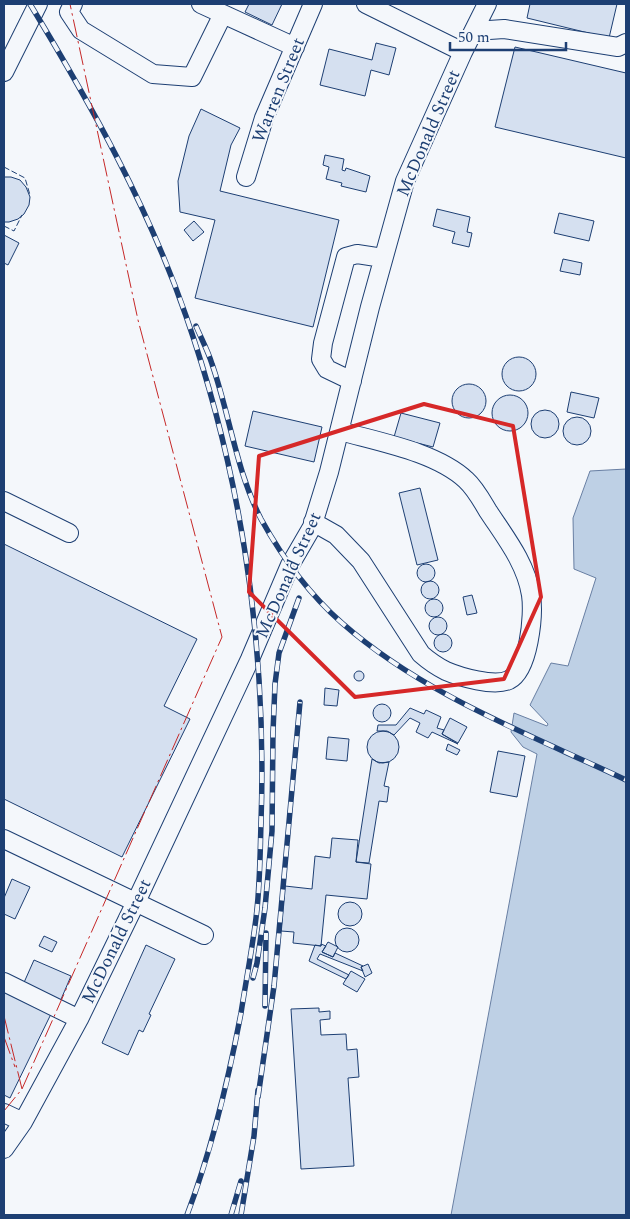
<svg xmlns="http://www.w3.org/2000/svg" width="630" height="1219" font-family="Spectral,serif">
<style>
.water{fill:#bed0e5;stroke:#687fa3}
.building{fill:#d5e0f0;stroke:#1d3f73}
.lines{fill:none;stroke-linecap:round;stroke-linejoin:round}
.minor-casing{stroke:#1d3f73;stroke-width:20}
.minor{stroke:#f4f7fb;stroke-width:18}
.rail-casing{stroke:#1d3f73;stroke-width:5.5}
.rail{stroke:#f4f7fb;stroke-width:4;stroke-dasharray:11;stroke-linecap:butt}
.fence{stroke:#1d3f73;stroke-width:1;stroke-dasharray:6 2.5;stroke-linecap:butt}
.power{stroke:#c62828;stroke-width:1;stroke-dasharray:18 4 2.5 4;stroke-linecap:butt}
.marked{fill:none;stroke:#d62828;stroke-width:4;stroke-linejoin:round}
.labels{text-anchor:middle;stroke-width:4;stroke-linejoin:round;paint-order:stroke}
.street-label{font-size:18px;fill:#1d3f73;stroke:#f4f7fb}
</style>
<rect width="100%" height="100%" fill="#f4f7fb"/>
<path class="water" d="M626,469V1215H451L537,754L523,747L511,732L514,713L547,726L548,724L530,705L551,663L568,666L596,578L574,569L573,518L590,471Z"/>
<path class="building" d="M249,4H282L272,25L245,12Z
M530,4H617L609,38L527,18Z
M376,43L396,48L389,75L371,70L365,96L320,85L329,49L372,60Z
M515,47L626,73V158L495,127Z
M201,109L240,128L231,145L220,191L339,220L313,327L195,298L215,220L180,212L178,181L189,136Z
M325,155L344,159L342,170L345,171L346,168L370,176L366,192L341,186L342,183L326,179L329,167L323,165Z
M4,177H11L20,180L26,187L30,197L29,205L24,214L18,219L9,222H4Z
M437,209L470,217L467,232L472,233L469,247L452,243L455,232L433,226Z
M559,213L594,221L589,241L554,233Z
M194,221L204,232L193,241L184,230Z
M4,235L19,243L8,265L4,263Z
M563,259L582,263L580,275L560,271Z
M502 374a17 17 0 1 1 34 0a17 17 0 1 1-34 0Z
M452 401a17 17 0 1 1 34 0a17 17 0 1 1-34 0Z
M571,392L599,398L594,418L567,412Z
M492 413a18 18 0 1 1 36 0a18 18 0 1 1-36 0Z
M531 424a14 14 0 1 1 28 0a14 14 0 1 1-28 0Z
M253,411L322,427L314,462L245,446Z
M401,413L440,423L433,447L394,437Z
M563 431a14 14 0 1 1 28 0a14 14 0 1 1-28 0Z
M420,488L438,560L417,565L399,493Z
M4,544L197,639L164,706L190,719L122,857L4,799Z
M417 573a9 9 0 1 1 18 0a9 9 0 1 1-18 0Z
M421 590a9 9 0 1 1 18 0a9 9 0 1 1-18 0Z
M472,595L477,613L467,615L463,597Z
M425 608a9 9 0 1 1 18 0a9 9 0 1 1-18 0Z
M429 626a9 9 0 1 1 18 0a9 9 0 1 1-18 0Z
M434 643a9 9 0 1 1 18 0a9 9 0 1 1-18 0Z
M354 676a5 5 0 1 1 10 0a5 5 0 1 1-10 0Z
M325,688L339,690L337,706L324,705Z
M373 713a9 9 0 1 1 18 0a9 9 0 1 1-18 0Z
M410,708L424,714L426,710L441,717L437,728L444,730L442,734L458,744L432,732L428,738L416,732L420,723L410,718L394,735L387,731H377L378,725H396Z
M450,718L467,727L458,743L442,734Z
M367 747a16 16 0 1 1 32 0a16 16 0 1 1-32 0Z
M328,737L349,739L347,761L326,759Z
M448,744L460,750L457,755L446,750Z
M498,751L525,756L517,797L490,792Z
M372,759L379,763L389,762L384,786L389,787L387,802L379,801L369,863L356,862Z
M332,838L358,840L356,862L371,864L367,899L326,895L321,946L293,943L294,932L281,931L285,886L312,889L315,856L330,858Z
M12,879L30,887L15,919L4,914V898Z
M338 914a12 12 0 1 1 24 0a12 12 0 1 1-24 0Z
M335 940a12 12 0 1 1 24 0a12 12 0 1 1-24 0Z
M44,936L57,942L52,952L39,946Z
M328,942L338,947L333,957L322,952Z
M321,944L326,946L322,952L333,957L335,953L363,966L361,967L363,971L320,954L317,959L349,975L346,979L309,961L315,945L321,946Z
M146,945L175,959L149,1014L151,1015L143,1032L139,1030L128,1055L102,1043Z
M34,960L71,976L59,1004L22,987Z
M368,964L372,973L365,977L361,967Z
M351,971L365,979L357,992L343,984Z
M4,990L51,1014L10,1098L4,1095Z
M319,1008V1012L330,1011V1019L320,1020L321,1035L346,1034L347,1050L357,1049L359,1077L348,1078L354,1166L301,1169L291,1009Z"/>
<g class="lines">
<g class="minor-casing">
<path id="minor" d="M73,4L69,12L81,30L153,74L192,77L223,14
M201,4L295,47
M366,4L463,52
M474,31L504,29L618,47L626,43
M4,72L38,4
M246,177L264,118L313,4
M352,381L327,369L321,359L323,343L346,257L357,254L383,258
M4,501L69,533
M313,522L336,535L361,561L421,654C429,661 436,666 446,671C460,677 494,687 509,680C529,670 534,615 531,595C526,563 505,537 488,511C482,501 475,488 466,480C436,452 379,442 340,431
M4,839L204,935
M4,982L79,1019
M4,1113L23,1122
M4,1149L23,1122L79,1019L136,902L250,659L290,565L312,527L329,472L370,307L405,181L463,52L487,4"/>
</g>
<use href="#minor" class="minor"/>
<g class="rail-casing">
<path id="rail" d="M30,4C90,103 148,206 186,316C243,480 267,650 261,823C260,855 260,887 256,918C252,950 246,981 241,1013C228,1082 212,1149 187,1215
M196,326C201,338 208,351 212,364C230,416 236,470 261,519C282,557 309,594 342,623C424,695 529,734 626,780
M253,978L257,963L265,908L272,831L273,732L275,684L279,653L299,598
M265,1006L266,933
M258,1097L274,986L300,702
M231,1215L241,1181
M241,1215L254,1136L258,1090"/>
</g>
<use href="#rail" class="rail"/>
<path class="fence" d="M4,167L25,178L30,195
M4,226L14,231L22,215"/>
<path class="power" d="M4,1016L22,1089
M4,1037L15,1067
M4,1111L22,1089L222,637L138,320L70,4"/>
</g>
<path class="marked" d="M424,404L513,426L541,597L504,679L355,697L249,592L259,456Z"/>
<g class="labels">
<g class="street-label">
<text transform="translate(278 90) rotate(-68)" y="6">Warren Street</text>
<text transform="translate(428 133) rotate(-67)" y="6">McDonald Street</text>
<text transform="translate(288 575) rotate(-66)" y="6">McDonald Street</text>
<text transform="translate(116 941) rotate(-64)" y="6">McDonald Street</text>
</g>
</g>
<rect width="630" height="1219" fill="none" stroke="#1d3f73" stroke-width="10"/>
<path d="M450 42v8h116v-8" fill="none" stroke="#1d3f73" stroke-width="2.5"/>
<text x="458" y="42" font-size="15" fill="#1d3f73" stroke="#f4f7fb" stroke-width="4" paint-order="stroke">50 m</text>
</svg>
